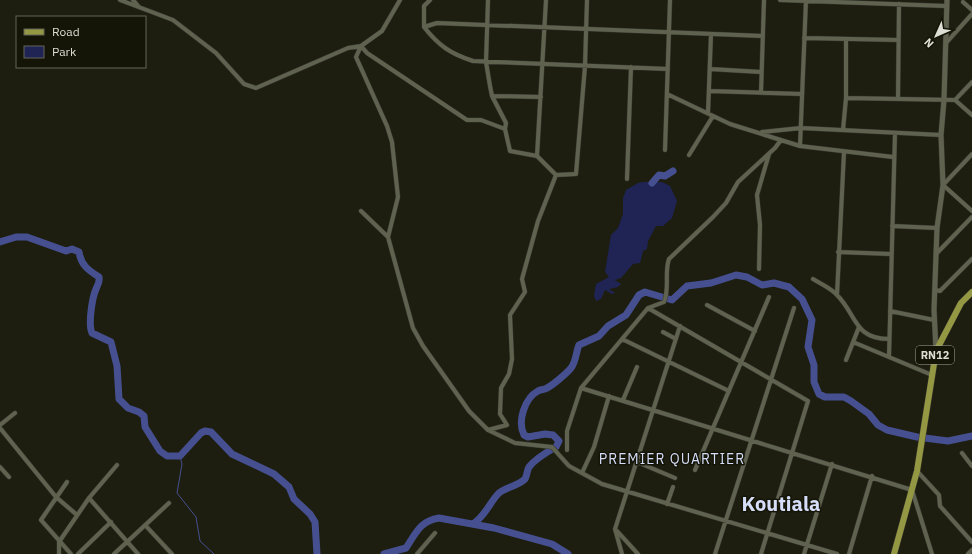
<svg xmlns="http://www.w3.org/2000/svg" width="972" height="554" font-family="'IBM Plex Sans',sans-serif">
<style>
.green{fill:#1f2454}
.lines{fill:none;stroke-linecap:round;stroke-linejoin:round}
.stream{stroke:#465090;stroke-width:1}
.river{stroke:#465090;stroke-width:7}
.minor-casing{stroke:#37372f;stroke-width:5}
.tertiary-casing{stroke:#37372f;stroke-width:6}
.primary-casing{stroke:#37372f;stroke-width:7}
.minor{stroke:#606250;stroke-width:4}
.tertiary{stroke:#606250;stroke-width:5}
.primary{stroke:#959843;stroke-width:6}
.labels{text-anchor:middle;stroke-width:3;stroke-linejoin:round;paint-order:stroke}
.shield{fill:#141506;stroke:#a1a296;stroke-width:1}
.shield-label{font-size:11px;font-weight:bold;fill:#ddded4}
.quarter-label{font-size:14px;letter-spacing:1px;fill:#d6ddf9;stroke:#141506}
.town-label{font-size:20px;font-weight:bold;fill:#d6ddf9;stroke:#141506}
</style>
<rect width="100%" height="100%" fill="#1d1e0f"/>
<path class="green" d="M643,182H662L670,186L677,201L672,218L663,226H656L648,241L647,249L643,251L640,263L633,264L621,278L615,280L621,284L618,287L609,289L615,293L612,294L605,290L601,299L596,301L594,296L596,284L609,277L605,272L611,235L618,228L623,214V198L626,190L638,183Z"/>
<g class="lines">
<path class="stream" d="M180,456L182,464L177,493L196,517L200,541L214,554"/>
<path class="river" d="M652,183L659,175L665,176L673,171
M0,242L16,237H27L66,251L72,249L79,252C81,265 88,270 99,277C100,282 98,284 96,289C92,298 88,325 92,333L111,342L117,366L119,399L128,408L139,412L144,416L145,427L160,451L167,456H180L201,433L205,431L211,432L232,454L274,474L289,487L294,499L310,514L315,522L317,554
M473,524C486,515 488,505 498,494C504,487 517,487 525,479C527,476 527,470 529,467C536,458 547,452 556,447L559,441L553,435L545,434L528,437L524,435C517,421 525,398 538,391C541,389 545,390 547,388C553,385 567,373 571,368C576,362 576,352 579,345L599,336L608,326L626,315L639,295L645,292L672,300L687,286L711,283L736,275L747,277L762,285L774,283L789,287L802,299L812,320L808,347L814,365V382L819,394L825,397H844L851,401L869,414L878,425L887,430L917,437L948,441L972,436
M384,554L406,548C416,533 420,521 439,518L494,528L552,544L568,554"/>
<g class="minor-casing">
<path id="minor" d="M120,0L173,20L216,53L244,84L256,88L348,48L361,46L367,53L467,120H481L505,129L510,151L537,156
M133,0L139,7
M400,0L382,31L361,46L356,57L387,126L392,142L398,197L388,237L413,328L423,346L469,411L488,430L507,425L500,414L501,388L509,374L512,359L510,315L525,292L522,279L538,221L556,175L537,156L546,0
M430,0L424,6V27C439,46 451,54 473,61L668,69
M488,0L486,62L490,86L492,96L506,123L505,129
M780,0L946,6
M963,2L972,10
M424,27L437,23L763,36
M804,38L898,40
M946,43L972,14
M710,69L761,72
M709,91L802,94
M761,93L764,0
M667,94L730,124L800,146L893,157
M492,96L541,97
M846,98L955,100L972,115
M898,99L899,4
M955,100L972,82
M708,113L711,34
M843,130L846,98V39
M762,132L801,128L941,135
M800,146L806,0
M665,150L670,0
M972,154L943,185L972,211
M689,155L713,116
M556,175L576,174L585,66L587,0
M627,179L631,67
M361,211L388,237
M892,226L937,228
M838,252L891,254
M936,254L972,217
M759,269L760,225L757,195L769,154
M813,279C821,284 831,288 837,295C857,315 854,339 889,339
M935,290L940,291L972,259
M837,295L844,152
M707,305L755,331
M648,308L808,401L761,554
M890,311L934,320
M663,332L676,339
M622,339L729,391
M853,342L932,375
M889,357L895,133
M846,360L859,327
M581,388L912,490L932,554
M623,400L637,367
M0,425L15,413
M0,428L56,497L77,515
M488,430L515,443L552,447L569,466L602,484L837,554
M567,450V431L581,388L648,308L664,302C670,289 664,273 669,259L713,217L726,203L738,182L775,148L781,140
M962,453L972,466
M637,462L675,478
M0,467L9,477
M695,470L769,297
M917,471L939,495L940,506L972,542
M582,473L594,447L609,396
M67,482L41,520L71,554
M89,498L138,554
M667,504L673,487
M145,525L172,554
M617,531L638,554
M59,554V542L89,498L117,465
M78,554L111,522
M114,554L169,503
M417,554L435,533
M622,554L615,529L680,326
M715,554L794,308
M804,554L832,464
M849,554L872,476
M968,554L972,550"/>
</g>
<g class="tertiary-casing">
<path id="tertiary" d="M936,350L934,310L937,228L943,185L941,135L944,100L947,0"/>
</g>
<g class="primary-casing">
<path id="primary" d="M894,554L917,471L936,351L961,303L972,292"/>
</g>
<use href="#minor" class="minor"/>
<use href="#tertiary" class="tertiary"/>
<use href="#primary" class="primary"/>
</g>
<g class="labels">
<rect class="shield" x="916" y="346" width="38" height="18" rx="3"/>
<g class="shield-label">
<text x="935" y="359">RN12</text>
</g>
<g class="quarter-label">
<text x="672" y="464">PREMIER QUARTIER</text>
</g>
<g class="town-label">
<text x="781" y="511">Koutiala</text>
</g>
</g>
<rect x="16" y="16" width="130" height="52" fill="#141506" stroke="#646558"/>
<rect x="24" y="29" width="20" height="6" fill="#959843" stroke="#646558"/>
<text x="52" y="36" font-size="12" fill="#ddded4">Road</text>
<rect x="24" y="46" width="20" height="12" fill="#1f2454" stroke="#646558"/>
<text x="52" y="56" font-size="12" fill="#ddded4">Park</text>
<g transform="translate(936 36) rotate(225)" stroke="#141506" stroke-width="3" paint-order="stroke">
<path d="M0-3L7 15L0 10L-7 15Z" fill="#ddded4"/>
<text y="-6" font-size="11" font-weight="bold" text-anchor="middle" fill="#ddded4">N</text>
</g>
</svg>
